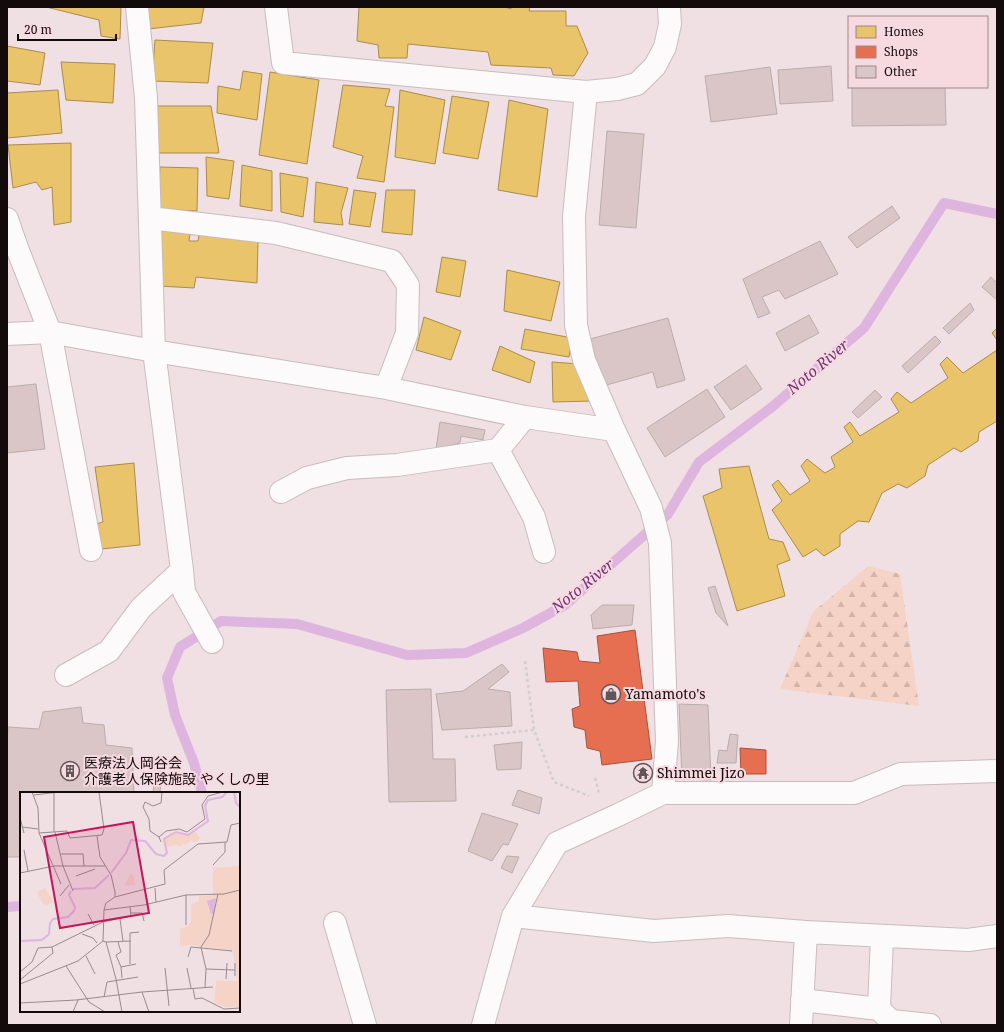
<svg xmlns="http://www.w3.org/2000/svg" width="1004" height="1032" font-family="'Noto Serif','Noto Sans JP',serif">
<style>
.forest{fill:url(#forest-firs)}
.homes{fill:#e9c46a;stroke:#a98c4e}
.shops{fill:#e76f51;stroke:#a7513c}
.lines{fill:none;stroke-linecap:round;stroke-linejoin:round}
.stream{stroke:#deb5df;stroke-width:10}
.building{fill:#dac6c6;stroke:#b9adae}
.minor-casing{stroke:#c8bcbe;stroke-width:24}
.path{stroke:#d2cecf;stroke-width:2.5;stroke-dasharray:3 3;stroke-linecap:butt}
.minor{stroke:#fdfafb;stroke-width:22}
.labels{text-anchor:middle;stroke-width:4;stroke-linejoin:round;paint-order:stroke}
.poi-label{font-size:14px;fill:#130a0c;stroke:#f6dadf;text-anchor:start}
.water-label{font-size:15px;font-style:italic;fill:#6f3177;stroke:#f6dadf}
.inset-river{fill:none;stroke:#deb5df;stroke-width:2}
.inset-road{fill:none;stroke:#988a8d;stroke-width:1}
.view{fill:#c2185b;fill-opacity:0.15;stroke:#c2185b;stroke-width:2}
.inset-edge{fill:none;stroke:#130a0c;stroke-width:2}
</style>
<defs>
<pattern id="forest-firs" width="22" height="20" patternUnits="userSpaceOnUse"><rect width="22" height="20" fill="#f6d3c7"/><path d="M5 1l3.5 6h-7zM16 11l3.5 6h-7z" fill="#d2b4aa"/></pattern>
</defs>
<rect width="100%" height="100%" fill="#f0e0e3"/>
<path class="forest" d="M868,566L900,574L919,706L780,689L813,612Z"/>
<path class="homes" d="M46,7H121L120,39L101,36L99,20Z
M145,7H204L201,23L148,29Z
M359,7H505L511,9V7H530L529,11H566V26H577L588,53L574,76L553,75L551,68L491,65L488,52L408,44L407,58H379L378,45L357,41Z
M155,40L213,43L208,83L152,81Z
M7,46L45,53L40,85L7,81Z
M61,62L115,64L113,103L66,100Z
M243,71L262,74L257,120L217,113L218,86L240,90Z
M270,72L319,80L307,164L259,155Z
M343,85L390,89L385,106L394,107L384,182L357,178L363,156L333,147Z
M58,90L62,133L7,138V93Z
M400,90L445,100L435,164L395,157Z
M452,96L489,102L478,159L443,153Z
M509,100L548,109L537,197L498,190Z
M156,106H211L219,153H156Z
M71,143V222L54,225L52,187L42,190L36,182L13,188L8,145Z
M206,157L234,161L229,199L207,196Z
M242,165L272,171V211L240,206Z
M160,167L198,168L197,211L158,209Z
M280,173L308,178L303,217L281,212Z
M316,182L348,188L341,213L343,225L314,222Z
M354,190L376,193L370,227L349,224Z
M386,190H415L412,235L382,232Z
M158,230L190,234L189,241H198L199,235L258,242L257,283L196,277L194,288L159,286Z
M442,257L466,261L460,297L436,292Z
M507,270L560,282L551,321L504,311Z
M424,317L461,331L451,360L416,350Z
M997,328V340L992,333Z
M525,329L572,338L569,357L521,349Z
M500,346L535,362L530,383L492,370Z
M997,350V421L979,432L978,441L961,452L954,448L928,465L925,476L907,488L898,484L882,493L869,522L858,521L840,534V546L824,556L816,549L803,557L772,510L782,501L772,485L778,480L790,495L810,481L801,466L807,459L825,473L835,467L831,457L853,442L844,427L850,422L860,436L899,412L891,399L897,392L911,403L948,378L940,364L947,357L963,373Z
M552,362L580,364L593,401L553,402Z
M134,463L140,545L101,549L96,524L103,522L95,467Z
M749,466L769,539L783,542L790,560L777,565L785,596L737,611L703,496L722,488L719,469Z"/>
<path class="shops" d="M635,630L652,759L602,765L600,751L587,748L585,730L574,727L572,709L580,706L578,681L546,682L543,648L577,652L579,661L600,663L597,636Z
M740,748L766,750V774H741Z"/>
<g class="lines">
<path class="stream" d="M202,793L194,763L175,715L167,678L180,647L221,621L297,624L407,655L466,653L523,628L565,605L668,514L699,462L772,407L864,328L944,203L997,214
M7,907L21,906"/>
</g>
<path class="building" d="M831,66L833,101L780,104L778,70Z
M770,67L777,114L711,122L705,76Z
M852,87H945L946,125L852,126Z
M607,131L644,134L636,228L599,225Z
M892,206L900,218L857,248L848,237Z
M820,241L838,274L785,299L779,290L762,297L770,313L758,318L743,279Z
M991,277L997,283V300L982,287Z
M970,303L974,310L949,334L943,328Z
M809,315L819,333L785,351L776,333Z
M668,318L685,380L657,388L653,372L603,386L590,339Z
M935,336L941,342L908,373L902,366Z
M746,365L762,389L731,410L714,387Z
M36,384L45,449L7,453V387Z
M707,389L725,417L665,457L647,428Z
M875,390L882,397L858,418L852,412Z
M440,422L485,430L483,440L461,436L460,443L436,449Z
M715,586L728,626L716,613L708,588Z
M602,605H634L632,625L593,629L591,615Z
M502,664L509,672L488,689L510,692L512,726L442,730L436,694L463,691Z
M431,689L433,759H455L456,801L389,802L386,690Z
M679,704L708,705L711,780L682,779Z
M81,707L83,723L104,725L106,745L132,748L134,793H21V857H7V750L8,727L39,729L43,712Z
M730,734L738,735L736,763H717L719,750L727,751Z
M522,742L521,769L497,770L494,745Z
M155,771L162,772L160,793H153Z
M518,790L542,798L539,814L512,805Z
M482,813L518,824L508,845L503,844L492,861L468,851Z
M507,856L519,857L512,873L501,868Z"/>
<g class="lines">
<g class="minor-casing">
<path id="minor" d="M137,7L146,98L154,351L182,570L184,592L212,642
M276,7L283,63L586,92L617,89L637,84L655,66L665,47L670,24L669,7
M150,218L276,233L392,261L408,285L407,333L386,388
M7,219L17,248L50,332L91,550
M7,334L50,332L154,351L386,388L525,417L614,430
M525,417L498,450L534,517L544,552
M281,492L307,478L347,468L397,465L498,450
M66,675L109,651L141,608L182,570
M663,793H854L901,774L997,771
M513,916L654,931L728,926L806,932L968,940L997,936
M335,923L365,1025
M802,1000L879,1009L891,1021L930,1025
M879,1009L882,936
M483,1025L513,916L557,843L618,815L663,793L667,741L660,543L651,508L614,430L584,360L576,325L574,216L586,92
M801,1025L806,932"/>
</g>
<path class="path" d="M525,661L534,730L554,782L589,796
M465,737L534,730
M595,778L599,793"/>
<use href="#minor" class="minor"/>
</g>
<defs>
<g id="shop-ring" transform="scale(1)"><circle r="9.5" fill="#f6dadf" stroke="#605557" stroke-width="1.5"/><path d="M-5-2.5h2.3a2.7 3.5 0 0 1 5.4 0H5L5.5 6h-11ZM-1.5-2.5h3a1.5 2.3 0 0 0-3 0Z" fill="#605557"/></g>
<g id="building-ring" transform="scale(1)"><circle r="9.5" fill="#f6dadf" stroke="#605557" stroke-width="1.5"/><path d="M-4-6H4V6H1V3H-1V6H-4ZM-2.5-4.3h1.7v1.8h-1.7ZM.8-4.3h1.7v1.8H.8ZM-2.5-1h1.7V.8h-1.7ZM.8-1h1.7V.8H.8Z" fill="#605557"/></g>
<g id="temple-ring" transform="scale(1)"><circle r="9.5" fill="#f6dadf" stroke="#605557" stroke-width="1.5"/><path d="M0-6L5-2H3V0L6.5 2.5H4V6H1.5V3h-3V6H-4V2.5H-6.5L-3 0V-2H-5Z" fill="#605557"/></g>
</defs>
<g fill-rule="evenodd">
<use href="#shop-ring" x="611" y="694"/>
<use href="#building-ring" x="70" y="771"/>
<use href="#temple-ring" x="643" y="773"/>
</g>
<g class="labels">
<g class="poi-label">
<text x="625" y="699">Yamamoto's</text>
<text x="84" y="768">医療法人岡谷会<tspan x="84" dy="16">介護老人保険施設 やくしの里</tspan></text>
<text x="657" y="778">Shimmei Jizo</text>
</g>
<g class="water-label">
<text transform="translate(818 367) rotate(-40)" y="5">Noto River</text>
<text transform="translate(583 586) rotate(-39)" y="5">Noto River</text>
</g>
</g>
<g transform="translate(20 792)">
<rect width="220" height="220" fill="#f0e0e3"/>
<path d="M220,74V116L215,159L168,153L162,155L161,141L171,132V113L179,109V104L193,103V76Z" fill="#f6d3c7"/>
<path d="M174,38L180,46L175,51L171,48L166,53L162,51L161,55L157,53L146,55L144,47L150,41L169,42ZM220,75V215H205L194,210L196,189H218L212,157L177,152L160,154V137L168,134L172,128V115L180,110L181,106H186L182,137H186L189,128L195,129L196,133L203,131L209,110L208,88L215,76ZM110,82H113L116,93L104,94ZM25,96L34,110L27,113L22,111L17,100Z" fill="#f6d3c7"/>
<path d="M196,106L194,122H191L187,109Z" fill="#deb5df"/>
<path class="inset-river" d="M214,0L216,11L220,15M91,81L106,61L111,48L125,49L136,62L144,64L147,61L144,47L156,40L168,43L188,29L185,14L188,8L202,5L207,0M53,97L75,96L89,83M29,142L30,131L33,127L48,125L54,119L55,115L49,103L51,99M0,149L22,148L29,142"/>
<path class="inset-road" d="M12,0L18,16L19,41L41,92M14,3L39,0M0,26L4,41M2,35L18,37M34,40V1M35,40L43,74L53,99M19,41L47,39L50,46L82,43L84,37L79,0M77,44L80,65L91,83L95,100V105L86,111L84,118L83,149L86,150L96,187L102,220M139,45L146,39L159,37L167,40L185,27L182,13L188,4L203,0M141,50L139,45L130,39L129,27L123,15L125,10L133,14L141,11L142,0M4,58L8,79M41,62H63L64,74M193,73L205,60V50M0,81L34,74H85M56,84L75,77M135,96L136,110M166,103V133M40,104L49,93M95,105L145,92L144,78L178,52L207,50L211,33L220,31M84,118L124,113L166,103L204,102L220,98M111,121H122L124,129M68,122L74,133M100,127L103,149M62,142L73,146L77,151M86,150L111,149M98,150L101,160L96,163L101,175L102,186M66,164L75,182M168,165L171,155L212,159M110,172V141L119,140M46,174L69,210L85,220M101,175L116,172M145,176L149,214M167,176L171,196M186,177L215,178M0,180L12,170L18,156L32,155L83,130L111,124L110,115M215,184V171M206,187L207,171M0,188L33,161L32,155M0,192L58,169L83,149M185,195L186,177L181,155L189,143L198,102M173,196L175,207L182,206L204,217L220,216M122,200L129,220M84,205L87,190L118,185M0,211L56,208L122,200L193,195M53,220L58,208"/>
<path class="view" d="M113,30L129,121L40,136L24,45Z"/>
<rect width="220" height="220" class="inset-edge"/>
</g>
<rect width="1004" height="1032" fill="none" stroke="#130a0c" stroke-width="16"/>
<rect x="848" y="16" width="140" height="72" fill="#f6dadf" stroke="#9b878b"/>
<rect x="856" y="26" width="20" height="12" fill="#e9c46a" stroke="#9b878b"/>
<text x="884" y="36" font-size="12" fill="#130a0c">Homes</text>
<rect x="856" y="46" width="20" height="12" fill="#e76f51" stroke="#9b878b"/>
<text x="884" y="56" font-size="12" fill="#130a0c">Shops</text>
<rect x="856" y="66" width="20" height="12" fill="#dac6c6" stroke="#9b878b"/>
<text x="884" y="76" font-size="12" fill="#130a0c">Other</text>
<path d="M18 34v6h98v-6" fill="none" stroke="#130a0c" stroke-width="2"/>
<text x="24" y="34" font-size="12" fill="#130a0c" stroke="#f6dadf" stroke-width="3" paint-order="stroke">20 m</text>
</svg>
